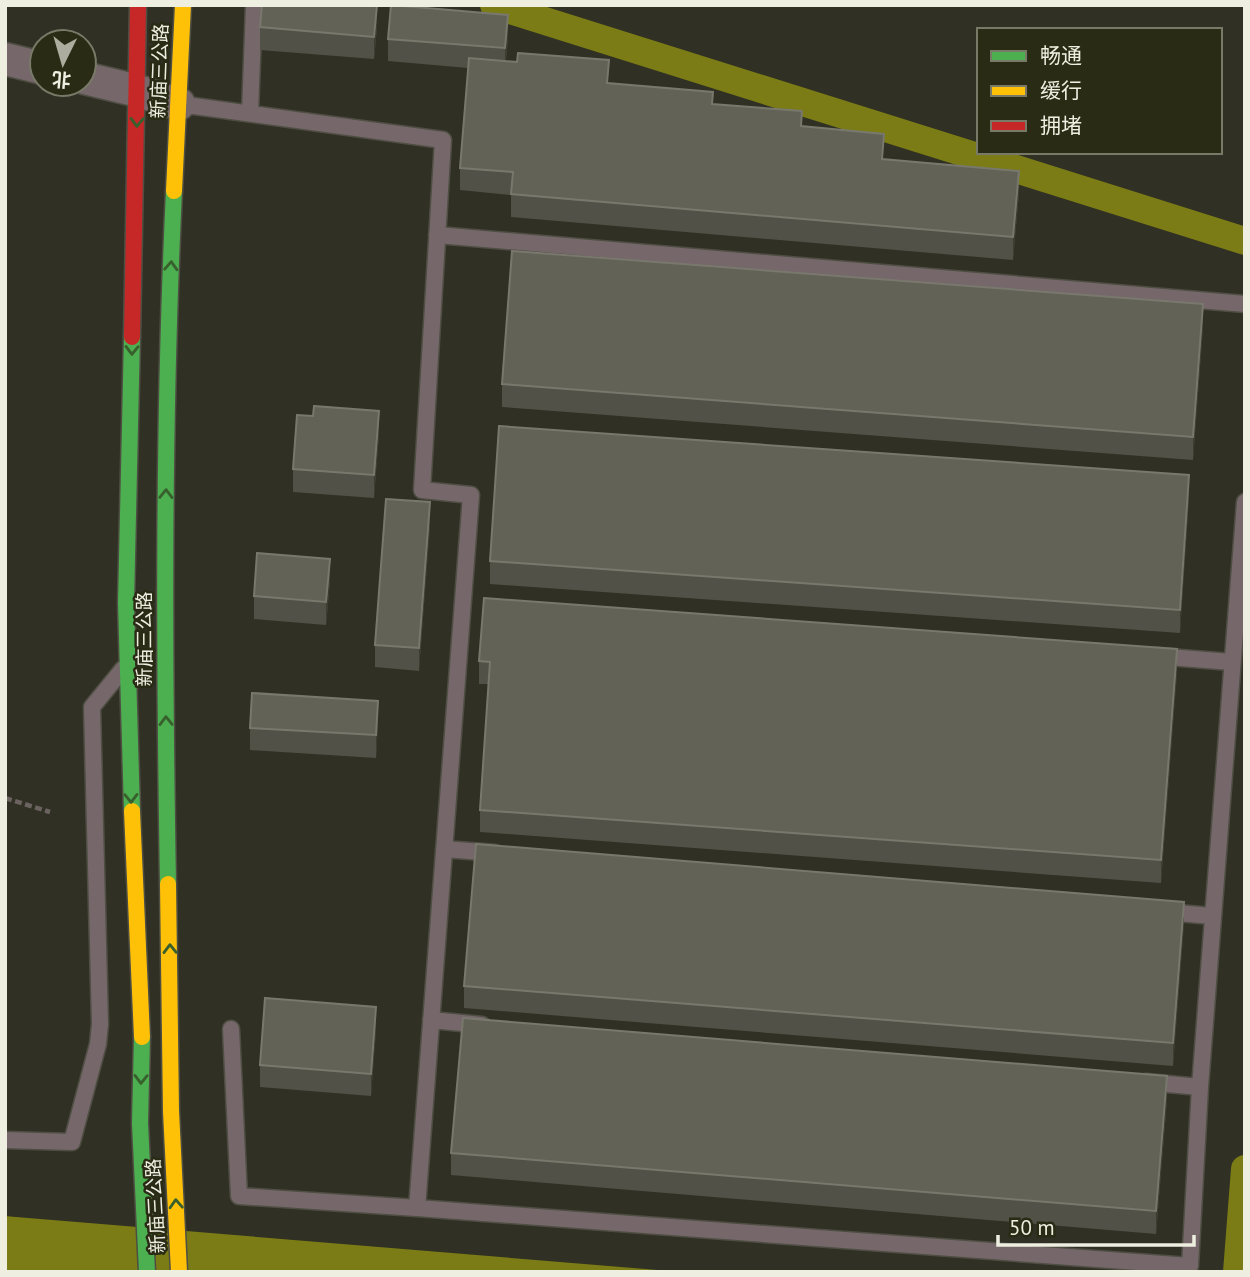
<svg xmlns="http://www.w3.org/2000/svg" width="1250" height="1277" font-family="'PT Sans','Noto Sans SC',sans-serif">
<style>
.water{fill:#7b7c15}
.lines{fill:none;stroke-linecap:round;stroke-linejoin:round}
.canal{stroke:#7b7c15;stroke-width:28}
.lane-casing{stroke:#4e4e43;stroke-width:19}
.street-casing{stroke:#4e4e43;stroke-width:35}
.fast-casing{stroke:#4e4e43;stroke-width:19}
.slow-casing{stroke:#4e4e43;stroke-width:19}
.jam-casing{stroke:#4e4e43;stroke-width:19}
.path{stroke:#6b6360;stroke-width:4.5;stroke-dasharray:7 3.5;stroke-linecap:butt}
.lane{stroke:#76676b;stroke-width:16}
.street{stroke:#76676b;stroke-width:32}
.fast{stroke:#4caf50;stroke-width:16}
.slow{stroke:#ffc107;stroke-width:16}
.jam{stroke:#c62828;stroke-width:16}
.wall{fill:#515147}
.shaded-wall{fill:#3d3d32}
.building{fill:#626257;stroke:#78786d;stroke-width:2}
.oneway{stroke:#38602d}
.labels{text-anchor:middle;stroke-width:5;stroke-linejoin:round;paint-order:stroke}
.street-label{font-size:19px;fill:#eeefe1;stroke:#2a2b15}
</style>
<rect width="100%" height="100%" fill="#303024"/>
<path class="water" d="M5,1216L16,1217L682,1272H5Z"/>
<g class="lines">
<path class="canal" d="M494,5L1245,241
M1237,1272L1245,1169"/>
<g class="lane-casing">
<path id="lane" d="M179,104L443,140L422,490L471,495L417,1208L1190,1266L1200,1087L1245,502
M250,113L254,5
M437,235L1245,304
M1156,656L1231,662
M444,849L495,853
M1166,912L1212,916
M431,1020L482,1025
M231,1029L239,1196L417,1208
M1146,1082L1200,1087
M5,1140L72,1142L98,1044L100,1024L92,707L123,669"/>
</g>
<g class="street-casing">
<path id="street" d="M5,59L42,68
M84,78L138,91L179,104"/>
</g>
<g class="fast-casing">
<path id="fast" d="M132,811L126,603L132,337
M168,884C164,653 163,422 174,191
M142,1037L140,1123L147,1272"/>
</g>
<g class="slow-casing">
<path id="slow" d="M174,191L183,5
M132,811L142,1037
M168,884L171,1111L179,1272"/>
</g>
<g class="jam-casing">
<path id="jam" d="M132,337L138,5"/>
</g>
<path class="path" d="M5,798L50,812"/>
<use href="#lane" class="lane"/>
<use href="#street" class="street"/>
<use href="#fast" class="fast"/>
<use href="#slow" class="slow"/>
<use href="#jam" class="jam"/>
</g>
<path class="wall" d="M260,27H377L374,59L260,50Z
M508,37L506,61L713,104L802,126L884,159L1019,193L1013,260L511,217V195L460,190V168L468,68L388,61V39Z
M1203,327L1193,460L502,407V384Z
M379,433L374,498L293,492V469Z
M1189,498L1180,633L490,584V561Z
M430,525L419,671L375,667V645Z
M330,581L326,625L254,619V596Z
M479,661L1177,672L1161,883L480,832V810L489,684H479Z
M378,724L376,758L250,750V728Z
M1184,924L1173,1066L464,1008V986Z
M376,1030L371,1096L260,1087V1065Z
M1167,1099L1156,1234L451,1175V1153Z"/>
<path class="shaded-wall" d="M377,5V27L374,59V37Z
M508,15V37L505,71V48Z
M1019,171V193L1013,260V237Z
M1203,304V327L1193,460V437Z
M379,411V433L374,498V475Z
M1189,475V498L1180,633V610Z
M430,502V525L419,671V648Z
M330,559V581L326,625V602Z
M1177,649V672L1161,883V860Z
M378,701V724L376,758V735Z
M1184,902V924L1173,1066V1043Z
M376,1007V1030L371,1096V1074Z
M1167,1076V1099L1156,1234V1211Z"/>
<path class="building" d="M262,5H377L374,37L260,27Z
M391,5L508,15L505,48L388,39Z
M518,53L609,60L607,83L713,92L712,104L802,111L801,126L884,134L882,159L1019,171L1013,237L511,194L513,172L460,168L469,58L517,62Z
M512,251L1203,304L1193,437L502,384Z
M314,406L379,411L374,475L293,469L297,415L313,416Z
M499,426L1189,475L1180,610L490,561Z
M386,499L430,502L419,648L375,645Z
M257,553L330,559L326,602L254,596Z
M484,598L1177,649L1161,860L480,810L490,662L479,661Z
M252,693L378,701L376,735L250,728Z
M476,844L1184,902L1173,1043L464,986Z
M265,998L376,1007L371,1074L260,1065Z
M463,1018L1167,1076L1156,1211L451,1153Z"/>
<defs><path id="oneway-chevron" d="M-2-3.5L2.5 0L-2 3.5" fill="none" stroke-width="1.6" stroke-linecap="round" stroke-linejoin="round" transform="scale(1.75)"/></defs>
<g class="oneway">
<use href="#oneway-chevron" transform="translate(137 122) rotate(91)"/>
<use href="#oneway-chevron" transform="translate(171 266) rotate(-87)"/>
<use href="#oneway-chevron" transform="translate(132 350) rotate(91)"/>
<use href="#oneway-chevron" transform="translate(166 494) rotate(-89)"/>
<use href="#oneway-chevron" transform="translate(166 721) rotate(-91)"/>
<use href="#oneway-chevron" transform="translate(131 798) rotate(89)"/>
<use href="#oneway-chevron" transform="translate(170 949) rotate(-91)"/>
<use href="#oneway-chevron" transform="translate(141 1079) rotate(91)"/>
<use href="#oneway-chevron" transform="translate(176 1204) rotate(-93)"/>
</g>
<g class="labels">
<g class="street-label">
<text transform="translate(159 71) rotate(-88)" y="7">新庙三公路</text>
<text transform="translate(144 639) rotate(-90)" y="7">新庙三公路</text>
<text transform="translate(155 1206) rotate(-93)" y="7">新庙三公路</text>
</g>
</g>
<rect width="1250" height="1277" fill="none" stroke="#eeefe1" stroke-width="14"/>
<rect x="977" y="28" width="245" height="126" fill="#2a2b15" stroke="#787967" stroke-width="2"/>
<rect x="991" y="51" width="35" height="10" fill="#4caf50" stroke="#787967" stroke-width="2"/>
<text x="1040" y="63" font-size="21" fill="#eeefe1">畅通</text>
<rect x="991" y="86" width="35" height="10" fill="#ffc107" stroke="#787967" stroke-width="2"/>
<text x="1040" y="98" font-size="21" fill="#eeefe1">缓行</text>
<rect x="991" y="121" width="35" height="10" fill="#c62828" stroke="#787967" stroke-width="2"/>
<text x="1040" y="133" font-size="21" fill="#eeefe1">拥堵</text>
<g transform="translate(63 63) rotate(185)"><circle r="33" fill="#2a2b15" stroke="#787967" stroke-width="2"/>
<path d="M0-5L12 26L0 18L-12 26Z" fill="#acac9f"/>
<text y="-10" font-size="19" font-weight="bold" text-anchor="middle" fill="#eeefe1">北</text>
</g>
<path d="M998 1235v10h196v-10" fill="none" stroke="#eeefe1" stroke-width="3.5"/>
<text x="1009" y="1235" font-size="21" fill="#eeefe1" stroke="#2a2b15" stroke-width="5" paint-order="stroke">50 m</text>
</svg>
